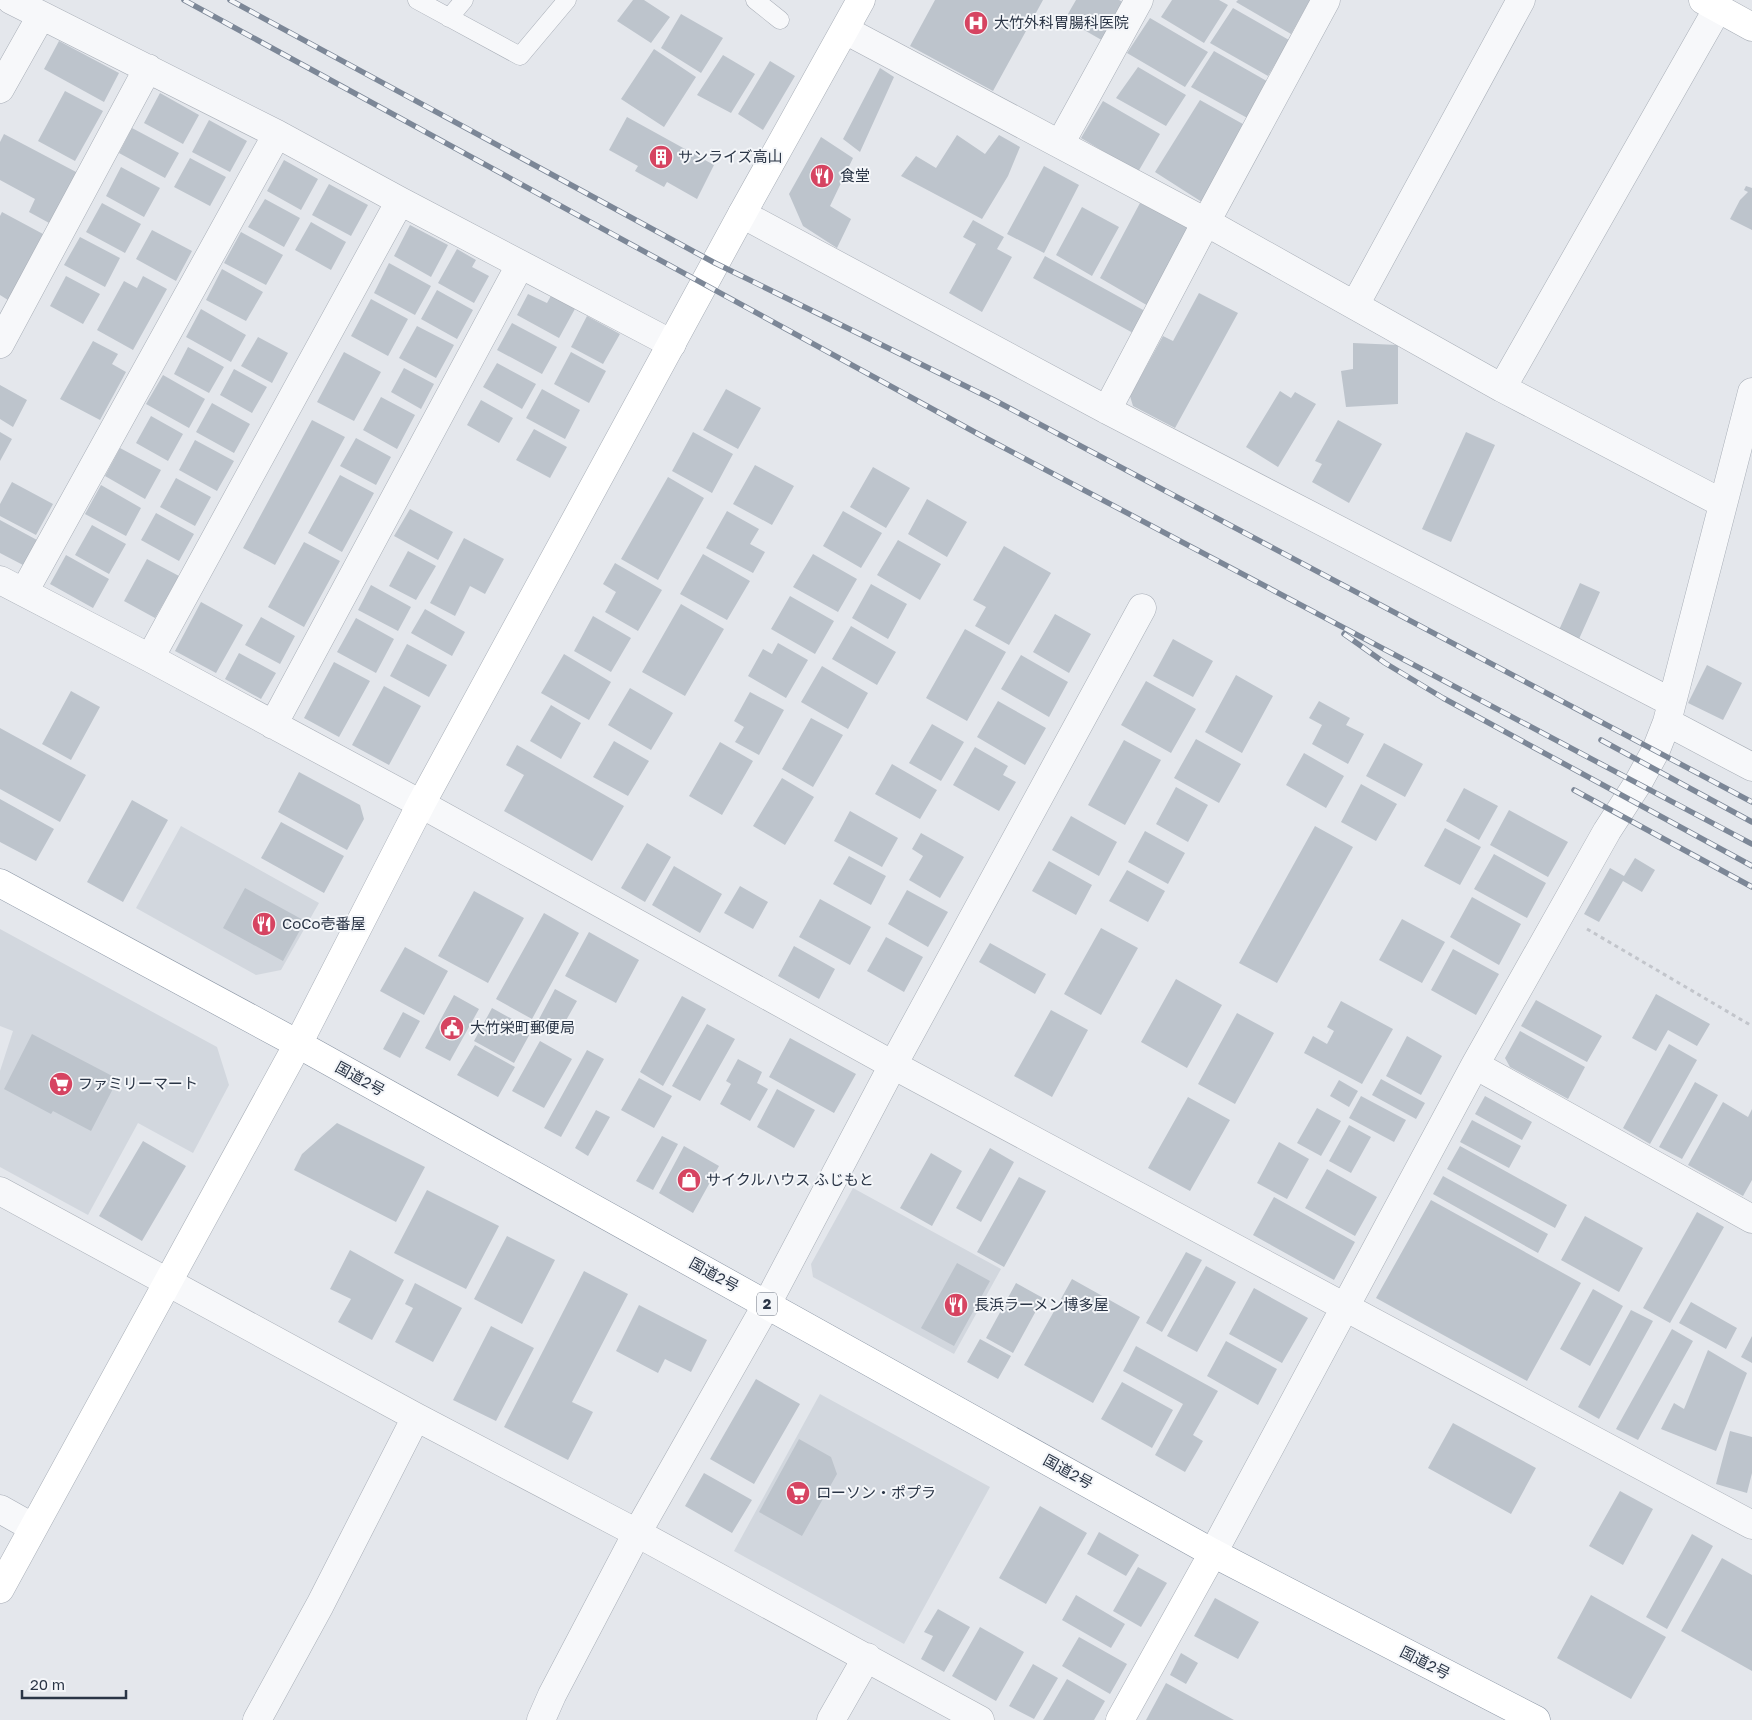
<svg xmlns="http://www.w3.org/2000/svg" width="1752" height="1720" font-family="'Golos Text','Noto Sans JP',sans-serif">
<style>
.built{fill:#d2d7de}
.building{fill:#bdc4cc}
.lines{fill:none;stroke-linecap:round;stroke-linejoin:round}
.lane-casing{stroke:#a8aeb7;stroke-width:19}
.street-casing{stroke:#a8aeb7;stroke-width:29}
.secondary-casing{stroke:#a8aeb7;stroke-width:29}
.highway-casing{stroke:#8a95a4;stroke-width:29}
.path{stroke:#c2c5cb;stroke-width:3;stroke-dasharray:4 4;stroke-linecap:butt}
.lane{stroke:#f7f8fa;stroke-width:18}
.street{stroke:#f7f8fa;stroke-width:28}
.secondary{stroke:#fff;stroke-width:28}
.highway{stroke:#fff;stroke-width:28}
.rail-casing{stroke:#7c8797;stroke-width:5.5}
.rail{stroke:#f4f6f9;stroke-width:4;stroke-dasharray:11;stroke-linecap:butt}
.labels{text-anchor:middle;stroke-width:4;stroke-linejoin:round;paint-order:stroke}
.shield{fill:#f4f6f9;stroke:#676f7c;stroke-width:1}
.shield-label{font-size:14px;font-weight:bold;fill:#2a3546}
.poi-label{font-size:15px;fill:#2a3546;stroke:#f4f6f9;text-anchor:start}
.street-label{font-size:15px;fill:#2a3546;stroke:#f4f6f9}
</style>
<rect width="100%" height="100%" fill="#e4e7ec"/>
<path class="built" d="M181,826L319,903L281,970L256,975L136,908Z
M0,929L217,1047L229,1085L193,1153L138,1123L88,1215L0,1167V1071L13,1031L0,1026Z
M853,1188L1001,1269L954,1354L813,1277L811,1264Z
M820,1394L990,1487L904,1644L734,1551Z"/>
<path class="building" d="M633,0H644L670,17L651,43L617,21Z
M935,0H1043L993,91L910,46Z
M1076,0H1119L1126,4L1105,42L1065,19Z
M1172,0H1219L1228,5L1204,43L1161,17Z
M1238,0H1310L1291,34L1236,2Z
M1233,8L1289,40L1268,76L1210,43Z
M681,14L723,38L701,73L661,48Z
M1150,18L1208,52L1185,87L1127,53Z
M59,41L119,73L104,102L44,69Z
M654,49L696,77L664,127L621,99Z
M1214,51L1272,84L1251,120L1191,87Z
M723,55L755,74L731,113L697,95Z
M770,61L795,76L763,130L738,114Z
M1138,67L1186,95L1166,126L1116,98Z
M880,68L894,77L860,152L843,139Z
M65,91L103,111L75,161L38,141Z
M160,93L199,115L183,144L144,123Z
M1200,100L1250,128L1205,204L1155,172Z
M1103,101L1160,134L1138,172L1081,138Z
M627,117L714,165L697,199L667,182L664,187L635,171L638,166L609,150Z
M209,120L247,141L230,172L192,152Z
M132,128L179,153L165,178L119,153Z
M4,134L78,173L51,224L29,212L35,199L0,180V142Z
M957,135L985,154L999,135L1020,147L1008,176L982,219L901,176L916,156L936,168Z
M821,137L853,158L830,206L851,219L837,248L803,226L789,194Z
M190,158L226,177L210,206L174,187Z
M284,160L318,179L301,210L267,191Z
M1044,166L1079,185L1044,253L1007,234Z
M121,167L160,188L144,217L106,196Z
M329,184L368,205L351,236L312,215Z
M1746,186L1752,188V230L1730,219L1740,200L1748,192L1744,190Z
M265,199L300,218L284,247L248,227Z
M102,203L141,224L125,253L86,232Z
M1140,203L1192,229L1150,307L1100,278Z
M1082,207L1119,227L1092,276L1056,255Z
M2,212L43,234L8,300L0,295V216Z
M973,220L1004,237L997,249L1012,257L982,312L949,293L976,244L963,237Z
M311,222L346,242L331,270L295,250Z
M410,225L448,245L431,277L394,256Z
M152,230L192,251L176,281L136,259Z
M241,232L283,255L266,285L224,263Z
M80,237L120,258L105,287L64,265Z
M457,249L476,260L472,267L489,276L474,303L438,283Z
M1045,256L1145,311L1133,333L1033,278Z
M389,263L431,286L415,315L374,293Z
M222,269L263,292L246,321L206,300Z
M66,276L100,294L83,324L50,306Z
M143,276L167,289L133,350L97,330L124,281L137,288Z
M437,290L473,310L457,339L421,319Z
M1199,293L1238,313L1175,428L1133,406L1130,396L1163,336L1173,341Z
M528,294L547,303L552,294L576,307L559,338L517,315Z
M371,299L408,319L388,356L351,336Z
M201,309L246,335L231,362L186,337Z
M587,316L620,334L603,364L571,347Z
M512,323L557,347L542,374L497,350Z
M417,326L454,345L436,378L399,358Z
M258,337L288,353L272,383L241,366Z
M93,341L118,354L112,364L126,372L100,420L60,399Z
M1353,343L1398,345V404L1346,407L1341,371L1353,369Z
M188,347L224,367L209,393L174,374Z
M344,352L381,372L354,421L317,402Z
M571,352L606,371L589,403L554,384Z
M497,363L536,384L522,409L483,387Z
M404,368L434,384L421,409L391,392Z
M234,369L267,387L252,413L220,395Z
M163,375L205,399L189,428L146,404Z
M0,385L27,400L13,427L0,419Z
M542,389L580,410L565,439L526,418Z
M726,389L761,408L738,449L703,430Z
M1280,391L1291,398L1295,392L1316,404L1278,467L1246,447Z
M381,397L415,415L397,449L363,430Z
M481,400L513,418L499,443L467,425Z
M212,403L250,424L234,453L196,432Z
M151,416L183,434L168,461L136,443Z
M312,420L345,437L275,565L243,548Z
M1338,420L1382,444L1349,503L1312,482L1322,464L1315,461Z
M534,429L567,447L550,478L516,460Z
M0,432L12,439L0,461Z
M693,432L733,454L712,493L672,471Z
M1466,432L1495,445L1451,542L1422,529Z
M356,438L391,457L376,485L340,466Z
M195,440L234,461L217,491L179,470Z
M120,448L161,470L145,499L105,476Z
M755,465L794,486L772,525L733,504Z
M873,467L910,488L886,528L850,507Z
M340,475L374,493L342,552L308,533Z
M668,477L704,498L658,580L621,559Z
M176,478L211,497L195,526L160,507Z
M12,482L53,504L36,535L0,516V504Z
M101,485L141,508L126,536L85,514Z
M927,499L967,522L947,557L908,534Z
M410,509L453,532L438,560L394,536Z
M727,511L759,529L750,544L765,552L753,573L706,548Z
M843,511L882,533L861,568L823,546Z
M156,513L194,534L179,561L141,540Z
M0,520L37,540L23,565L0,553Z
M92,525L126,544L109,574L75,555Z
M464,538L504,559L485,594L470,586L455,616L430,603Z
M898,540L941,564L920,600L877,575Z
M304,542L340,561L304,627L268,607Z
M1004,546L1051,573L1009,645L975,626L986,607L973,600Z
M408,551L436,566L416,600L389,586Z
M703,554L750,581L727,620L680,594Z
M813,554L857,579L838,612L793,587Z
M66,555L109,579L93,608L50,584Z
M147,559L179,576L155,618L124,601Z
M615,563L662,590L638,631L605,612L616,592L603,584Z
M1580,583L1600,592L1579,639L1559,630Z
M871,584L907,604L888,639L852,618Z
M371,585L411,607L398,631L358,610Z
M790,596L834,621L815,654L771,629Z
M201,602L243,625L216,673L175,651Z
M681,604L724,629L685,696L642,672Z
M425,609L465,632L452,656L411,633Z
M1055,614L1091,634L1069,673L1033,652Z
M593,616L631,638L611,672L574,651Z
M261,617L295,636L280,664L245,645Z
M356,618L394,639L376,673L337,652Z
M851,626L896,652L877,685L832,659Z
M965,629L1006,652L967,721L926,698Z
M1173,639L1213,661L1193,697L1153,676Z
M778,643L808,660L786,698L748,676L763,649L772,654Z
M407,644L447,665L429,697L390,676Z
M239,653L276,673L261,699L225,679Z
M564,654L611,682L589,720L541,693Z
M1021,655L1068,682L1049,717L1001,689Z
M334,662L370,681L339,737L304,718Z
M1707,665L1742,683L1723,720L1688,703Z
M822,666L868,693L848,729L801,702Z
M1236,675L1273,696L1242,753L1205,732Z
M1146,681L1196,709L1171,753L1121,725Z
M384,686L421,706L389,765L352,745Z
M630,688L673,713L651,750L608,725Z
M71,691L100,707L71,760L42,744Z
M750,692L784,710L759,755L735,742L744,727L734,721Z
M998,701L1046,728L1025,765L977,737Z
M1319,701L1350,718L1346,725L1364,734L1348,764L1312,744L1322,725L1309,718Z
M551,705L581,723L561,759L530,741Z
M811,718L843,735L813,787L782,769Z
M932,724L964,742L941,781L909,763Z
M0,728L86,775L60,822L0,789Z
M1196,739L1241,764L1219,803L1174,778Z
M1124,740L1161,760L1125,825L1088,805Z
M614,741L649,761L628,796L593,777Z
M720,742L753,761L722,815L689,796Z
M1384,743L1423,764L1405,797L1366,776Z
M517,745L624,806L592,861L504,811L524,775L506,765Z
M975,747L1008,766L1003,775L1016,782L999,811L953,785Z
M1304,753L1344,776L1326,808L1286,785Z
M892,764L937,790L920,819L875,794Z
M299,772L360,805L364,819L347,850L278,812Z
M782,778L814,797L785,845L753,826Z
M1361,784L1397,804L1376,841L1341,822Z
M1176,787L1208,805L1188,842L1156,824Z
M1464,788L1498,806L1479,840L1446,821Z
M0,799L54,829L36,861L0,842Z
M132,800L168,820L123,902L87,882Z
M1509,810L1568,842L1548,877L1490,845Z
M850,811L898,838L882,867L834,841Z
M1071,816L1117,842L1099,876L1052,850Z
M281,822L344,856L324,893L261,858Z
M1315,826L1353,847L1277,983L1239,963Z
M1445,828L1481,847L1460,885L1424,866Z
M1145,831L1185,853L1168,884L1128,862Z
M921,833L964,857L940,898L909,880L923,856L912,849Z
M647,843L671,857L645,902L621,888Z
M1494,854L1546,883L1527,918L1474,889Z
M849,856L886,876L871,905L833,884Z
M1635,858L1655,870L1642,892L1623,881L1599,922L1584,914L1610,868L1624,876Z
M1049,861L1092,885L1076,915L1032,891Z
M674,866L722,894L700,933L652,905Z
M1127,870L1165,891L1148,922L1109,901Z
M740,886L768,902L753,929L724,913Z
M245,888L305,921L283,961L223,928Z
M907,890L948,912L928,947L888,924Z
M474,891L524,918L488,983L438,956Z
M1472,897L1521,924L1499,965L1450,937Z
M820,899L871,927L850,965L799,937Z
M544,913L579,933L532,1019L496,999Z
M1402,919L1445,942L1422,983L1379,960Z
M1101,928L1138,948L1101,1015L1064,994Z
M589,932L639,960L616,1003L565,976Z
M886,937L923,957L904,992L867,971Z
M990,943L1046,974L1035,994L979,962Z
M794,946L835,969L819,999L778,976Z
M405,947L448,971L424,1015L380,991Z
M1453,949L1499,974L1476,1015L1431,990Z
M1176,979L1222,1005L1187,1068L1141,1042Z
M555,989L577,1001L560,1031L539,1019Z
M1656,994L1710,1024L1697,1046L1668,1030L1656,1051L1632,1038Z
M454,995L479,1009L450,1061L425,1048Z
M682,996L706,1009L663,1086L640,1072Z
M1536,1000L1602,1036L1587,1062L1521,1026Z
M1341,1001L1393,1029L1362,1084L1304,1053L1313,1036L1327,1044L1334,1031L1327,1027Z
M492,1008L532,1030L514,1063L474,1041Z
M1051,1010L1088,1030L1052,1097L1014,1076Z
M403,1012L420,1021L400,1058L383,1049Z
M1237,1013L1274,1033L1235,1104L1198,1084Z
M707,1024L735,1039L700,1101L672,1086Z
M1520,1031L1585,1067L1568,1099L1510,1067L1505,1058Z
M32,1034L118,1079L91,1131L53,1111L51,1114L4,1089Z
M1407,1036L1442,1056L1421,1095L1386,1076Z
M790,1038L856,1074L834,1113L769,1077Z
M540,1041L572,1059L544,1108L512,1091Z
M1669,1044L1697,1060L1650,1144L1623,1128Z
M475,1045L515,1067L498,1097L457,1075Z
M587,1050L604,1059L561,1137L544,1128Z
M738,1059L762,1072L757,1083L768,1089L750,1121L720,1104L731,1084L726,1081Z
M639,1078L672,1096L654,1128L621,1110Z
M1381,1079L1425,1103L1416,1119L1372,1095Z
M1339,1080L1358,1091L1349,1107L1330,1096Z
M1695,1082L1718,1095L1682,1159L1659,1147Z
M777,1089L815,1110L794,1148L757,1127Z
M1361,1096L1406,1120L1394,1142L1349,1118Z
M1485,1096L1532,1122L1522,1140L1475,1114Z
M1188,1097L1230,1120L1190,1191L1148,1168Z
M1723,1102L1748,1117L1752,1109V1180L1743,1196L1688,1165Z
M1317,1108L1341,1121L1321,1156L1297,1143Z
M596,1110L610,1117L588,1156L575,1148Z
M1472,1120L1521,1146L1509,1168L1460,1142Z
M337,1123L425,1167L396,1222L294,1170L302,1154Z
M1349,1125L1371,1137L1351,1173L1329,1161Z
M662,1136L678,1144L653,1190L636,1181Z
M143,1141L186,1166L142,1241L99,1216Z
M1279,1142L1309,1159L1287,1199L1257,1183Z
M684,1146L719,1166L693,1213L659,1193Z
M1460,1146L1567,1205L1555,1228L1447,1169Z
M990,1148L1014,1162L981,1222L956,1208Z
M931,1153L962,1171L932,1226L900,1208Z
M1327,1169L1377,1197L1355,1236L1305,1208Z
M1443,1176L1548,1234L1538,1253L1433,1194Z
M1019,1177L1046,1191L1004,1267L977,1252Z
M427,1190L499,1226L466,1289L394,1253Z
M1274,1197L1355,1242L1334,1280L1253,1235Z
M1431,1200L1581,1283L1527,1381L1376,1298Z
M1697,1212L1724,1227L1670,1323L1643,1308Z
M1585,1216L1643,1248L1619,1292L1561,1260Z
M507,1236L555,1260L522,1324L474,1299Z
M350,1250L404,1280L372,1340L338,1322L351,1299L330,1289Z
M1186,1252L1202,1260L1162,1332L1146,1323Z
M957,1263L990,1281L954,1346L921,1328Z
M1206,1266L1236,1282L1197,1352L1167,1336Z
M584,1271L628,1294L572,1402L593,1412L568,1460L504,1427Z
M1072,1279L1140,1317L1093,1403L1024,1365Z
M415,1283L462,1308L433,1362L395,1342L413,1308L405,1304Z
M1016,1283L1043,1298L1013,1353L986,1338Z
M1254,1288L1308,1318L1282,1363L1229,1334Z
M1593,1289L1623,1306L1590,1366L1560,1349Z
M1691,1302L1737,1328L1726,1349L1679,1323Z
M639,1305L707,1340L691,1372L665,1359L658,1373L616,1351Z
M1631,1310L1653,1321L1599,1419L1578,1407Z
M491,1326L534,1348L496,1421L453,1400Z
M1672,1329L1693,1341L1638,1440L1616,1429Z
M1752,1336V1363L1741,1357Z
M980,1339L1011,1356L998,1379L967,1362Z
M1226,1341L1277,1369L1258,1405L1207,1376Z
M1136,1346L1218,1391L1193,1435L1203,1441L1185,1472L1155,1455L1183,1404L1123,1371Z
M1708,1350L1747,1373L1716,1451L1661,1429L1674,1403L1684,1409Z
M756,1379L800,1404L754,1484L710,1459Z
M1122,1382L1173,1410L1152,1448L1101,1419Z
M1453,1423L1536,1468L1511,1514L1428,1468Z
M1730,1431L1752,1437V1473L1747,1493L1716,1484Z
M799,1439L831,1457L837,1474L802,1536L759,1512Z
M704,1473L752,1500L732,1533L685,1506Z
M1620,1491L1653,1509L1623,1565L1589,1546Z
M1040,1506L1087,1533L1046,1604L999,1578Z
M1099,1532L1139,1555L1126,1576L1087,1554Z
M1692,1534L1713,1546L1667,1629L1646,1617Z
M1722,1558L1752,1575V1671L1681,1631Z
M1138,1567L1167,1583L1141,1627L1113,1611Z
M1076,1595L1125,1624L1111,1648L1062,1620Z
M1591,1595L1666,1637L1631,1699L1557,1658Z
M1215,1598L1259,1622L1238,1659L1194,1636Z
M938,1609L970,1627L944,1672L921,1659L933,1636L924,1632Z
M980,1627L1024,1652L996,1701L952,1676Z
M1079,1637L1127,1664L1110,1694L1062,1666Z
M1181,1653L1198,1663L1186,1684L1170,1675Z
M1033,1664L1058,1678L1034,1719L1009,1706Z
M1067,1679L1105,1701L1094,1720H1043Z
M1166,1683L1234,1720H1146Z"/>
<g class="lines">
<g class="lane-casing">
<path id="lane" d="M417,0L520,56L567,0
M755,0L780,20
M449,18L464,0"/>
</g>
<g class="street-casing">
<path id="street" d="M11,0L277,134L400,201L672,344
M845,30L1206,222L1502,388L1722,503
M0,89L41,16
M1060,144L1139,0
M742,214L1107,410L1671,702
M1355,305L1521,0
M0,344L148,68
M1502,388L1718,8
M1107,410L1206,222L1326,0
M0,580L150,658L421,804L893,1065L1752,1525
M24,592L277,134
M150,658L400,201
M1667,722L1752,767
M273,725L520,265
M1475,1065L1752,1219
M0,1191L416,1417L637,1533L980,1720
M0,1509L32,1527
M1213,1553L1475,1065L1607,831L1638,783L1656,750L1667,722L1752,392
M257,1720L320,1605L416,1417
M541,1720L552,1695L637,1533L767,1304L893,1065L1142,608
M831,1720L867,1657"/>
</g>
<g class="secondary-casing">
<path id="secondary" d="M1703,0L1752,27
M0,1589L298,1044L421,804L742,214L861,0
M1120,1720L1213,1553"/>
</g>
<g class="highway-casing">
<path id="highway" d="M0,883L298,1044L1213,1553L1536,1720"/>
</g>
<path class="path" d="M1587,929L1752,1026"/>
<use href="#lane" class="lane"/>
<use href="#street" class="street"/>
<use href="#secondary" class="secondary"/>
<use href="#highway" class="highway"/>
<g class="rail-casing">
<path id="rail" d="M184,0L980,435L1752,844
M230,0L715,263L994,400L1752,802
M1344,634L1385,663L1443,698L1752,866
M1601,740L1752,822
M1574,790L1752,887"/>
</g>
<use href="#rail" class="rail"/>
</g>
<defs>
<g id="hospital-disc" transform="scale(1.25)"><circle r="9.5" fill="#d64461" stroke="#f4f6f9"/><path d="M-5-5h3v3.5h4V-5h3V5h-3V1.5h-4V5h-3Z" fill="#fff"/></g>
<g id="building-disc" transform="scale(1.25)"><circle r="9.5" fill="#d64461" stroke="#f4f6f9"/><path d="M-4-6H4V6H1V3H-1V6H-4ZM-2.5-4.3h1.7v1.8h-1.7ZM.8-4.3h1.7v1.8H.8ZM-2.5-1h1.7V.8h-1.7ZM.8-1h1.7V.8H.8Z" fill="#fff"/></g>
<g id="restaurant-disc" transform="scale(1.25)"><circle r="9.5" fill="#d64461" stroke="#f4f6f9"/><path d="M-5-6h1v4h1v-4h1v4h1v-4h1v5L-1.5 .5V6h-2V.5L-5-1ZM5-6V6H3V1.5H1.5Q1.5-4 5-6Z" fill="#fff"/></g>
<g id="civic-disc" transform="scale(1.25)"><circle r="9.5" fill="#d64461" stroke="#f4f6f9"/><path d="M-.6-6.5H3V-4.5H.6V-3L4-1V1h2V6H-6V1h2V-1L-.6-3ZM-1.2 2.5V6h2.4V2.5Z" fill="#fff"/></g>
<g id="supermarket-disc" transform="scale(1.25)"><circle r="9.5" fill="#d64461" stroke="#f4f6f9"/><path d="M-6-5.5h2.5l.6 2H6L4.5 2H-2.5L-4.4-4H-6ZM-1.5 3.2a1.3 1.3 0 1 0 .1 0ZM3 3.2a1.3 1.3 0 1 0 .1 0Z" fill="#fff"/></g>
<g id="shop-disc" transform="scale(1.25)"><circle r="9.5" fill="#d64461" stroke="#f4f6f9"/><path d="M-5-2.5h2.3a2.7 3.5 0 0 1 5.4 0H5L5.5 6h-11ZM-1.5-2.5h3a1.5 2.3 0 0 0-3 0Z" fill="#fff"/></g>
</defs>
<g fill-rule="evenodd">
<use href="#hospital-disc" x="976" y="23"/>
<use href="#building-disc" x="661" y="157"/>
<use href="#restaurant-disc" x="822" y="176"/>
<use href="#restaurant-disc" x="264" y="924"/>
<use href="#civic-disc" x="452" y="1028"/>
<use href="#supermarket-disc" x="61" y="1084"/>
<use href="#shop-disc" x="689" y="1180"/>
<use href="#restaurant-disc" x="956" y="1305"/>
<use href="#supermarket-disc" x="798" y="1493"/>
</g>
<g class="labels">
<rect class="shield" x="757" y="1292.5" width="20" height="23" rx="4"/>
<g class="shield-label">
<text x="767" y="1309">2</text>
</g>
<g class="poi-label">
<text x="994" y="28">大竹外科胃腸科医院</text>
<text x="678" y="162">サンライズ高山</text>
<text x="840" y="181">食堂</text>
<text x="282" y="929">CoCo壱番屋</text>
<text x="470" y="1033">大竹栄町郵便局</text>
<text x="78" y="1089">ファミリーマート</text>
<text x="706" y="1185">サイクルハウス ふじもと</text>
<text x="974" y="1310">長浜ラーメン博多屋</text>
<text x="816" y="1498">ローソン・ポプラ</text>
</g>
<g class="street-label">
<text transform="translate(360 1079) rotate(29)" y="5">国道2号</text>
<text transform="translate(714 1275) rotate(29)" y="5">国道2号</text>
<text transform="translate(1068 1472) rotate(29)" y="5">国道2号</text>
<text transform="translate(1425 1663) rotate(27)" y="5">国道2号</text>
</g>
</g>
<path d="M22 1690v8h104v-8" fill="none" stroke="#2a3546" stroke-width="2.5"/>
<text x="30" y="1690" font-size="15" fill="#2a3546" stroke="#f4f6f9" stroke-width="4" paint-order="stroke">20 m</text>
</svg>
